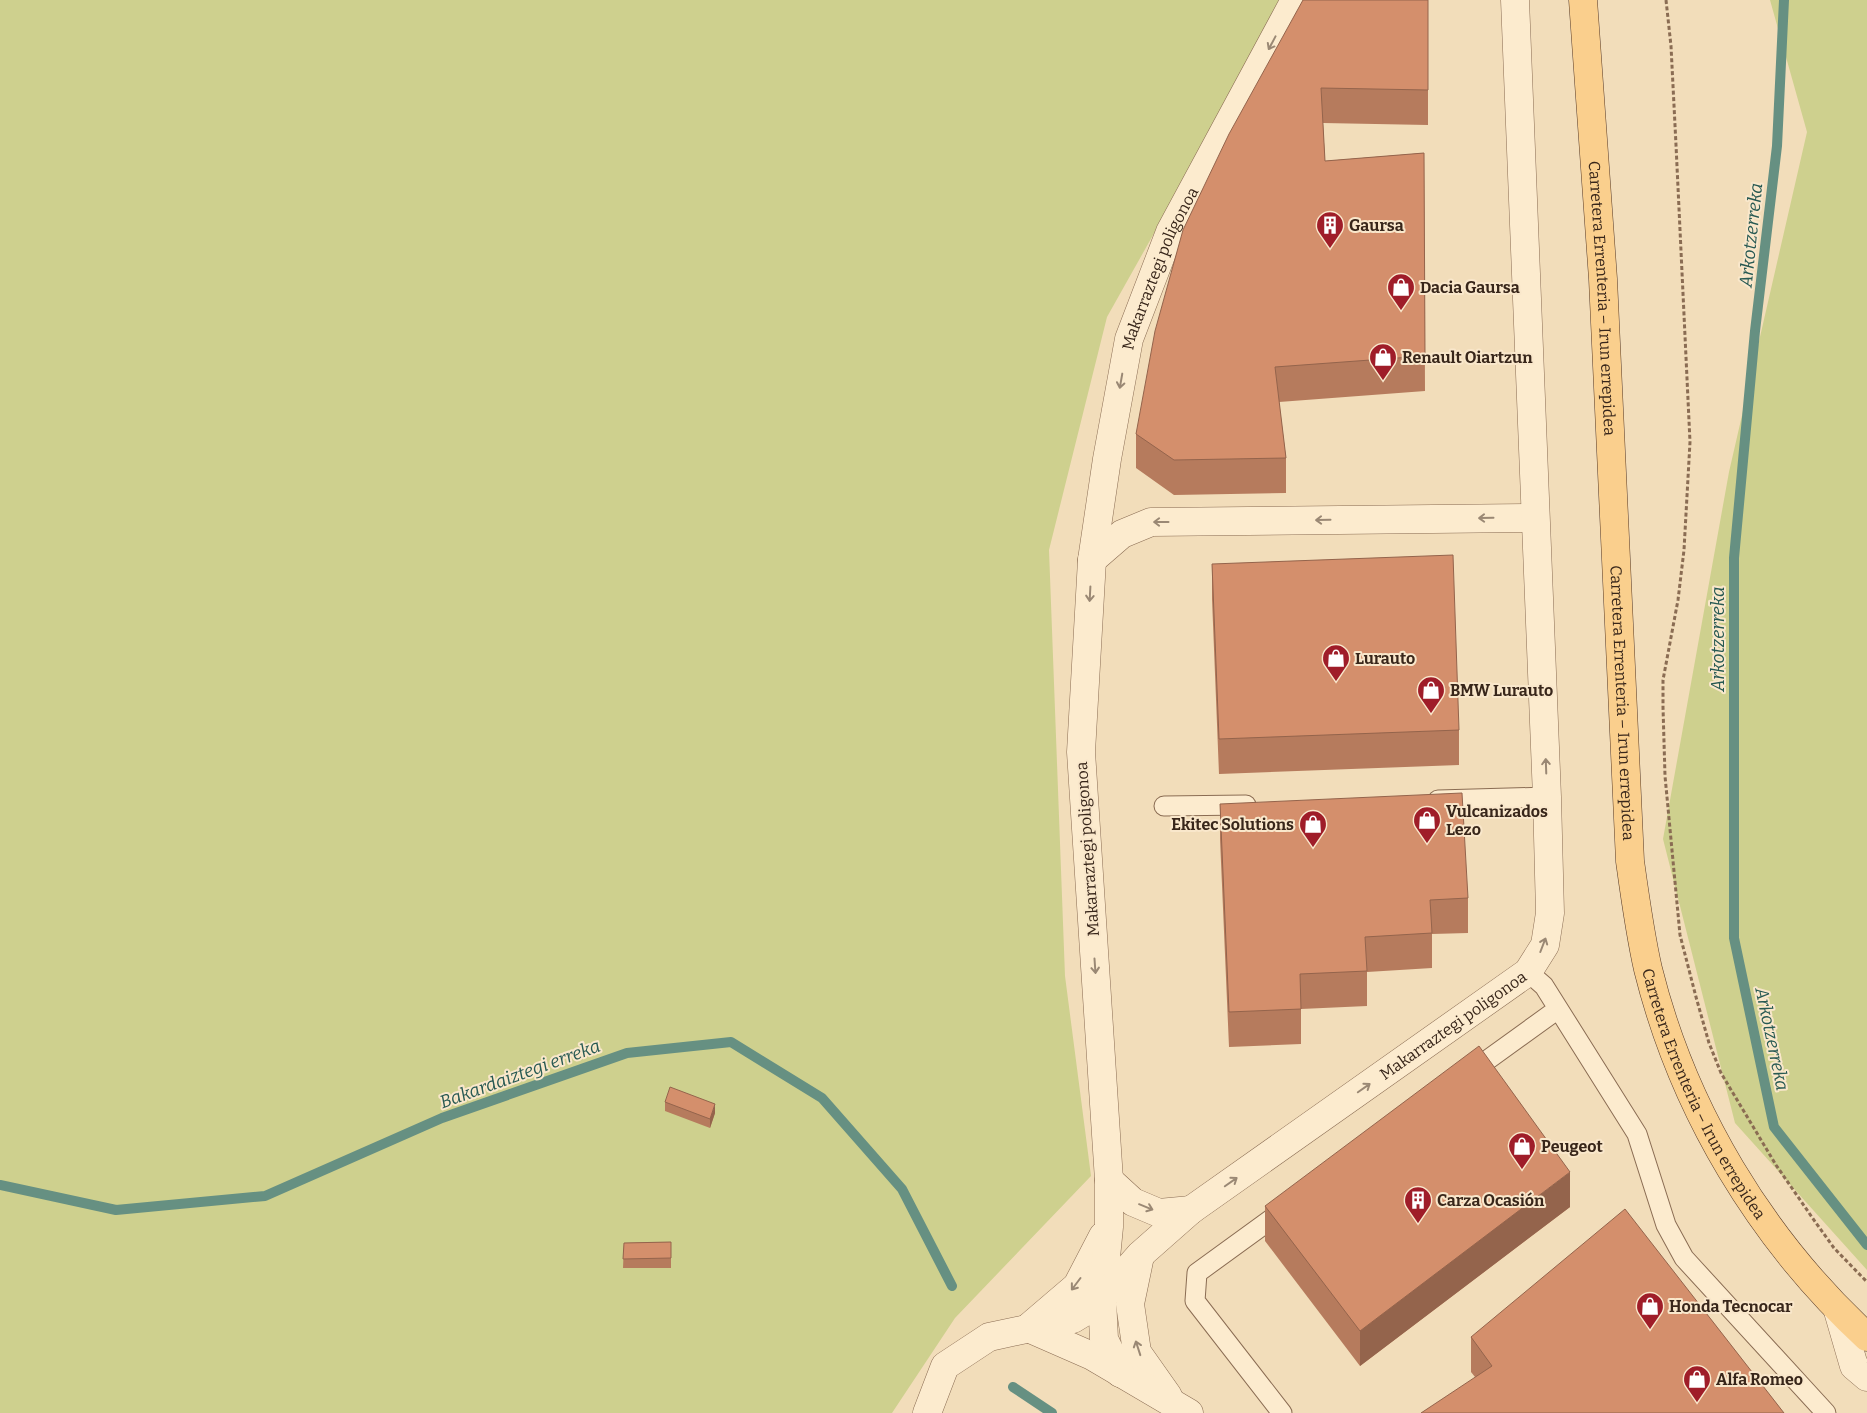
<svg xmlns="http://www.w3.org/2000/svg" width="1867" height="1413" font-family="Bitter,serif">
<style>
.green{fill:#ced08e}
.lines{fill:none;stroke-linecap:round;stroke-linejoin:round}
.stream{stroke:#669082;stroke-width:10}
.service-casing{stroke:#8a6c53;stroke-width:21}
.minor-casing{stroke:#8a6c53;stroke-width:29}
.primary-casing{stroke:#573a28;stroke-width:29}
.path{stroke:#8a6c53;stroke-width:3;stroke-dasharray:4 2.5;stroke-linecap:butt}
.service{stroke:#fcebce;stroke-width:19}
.minor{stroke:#fcebce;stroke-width:28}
.primary{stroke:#facf8d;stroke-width:28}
.wall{fill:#b67b5d}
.shaded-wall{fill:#94644c}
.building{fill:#d48f6c;stroke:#94644c}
.oneway{stroke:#9a8874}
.labels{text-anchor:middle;stroke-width:4;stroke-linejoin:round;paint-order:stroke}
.poi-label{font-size:16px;font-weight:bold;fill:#38261a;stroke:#f9e7cb;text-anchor:start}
.street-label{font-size:16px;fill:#38261a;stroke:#f9e7cb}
.water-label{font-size:18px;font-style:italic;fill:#275952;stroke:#f9e7cb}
</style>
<rect width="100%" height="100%" fill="#f2ddba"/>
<path class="green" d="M0,0H1285L1107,317L1049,550L1065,976L1091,1176L955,1318L892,1413H0Z
M1770,0H1867V1270L1735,1123L1663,839L1729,472L1807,132Z"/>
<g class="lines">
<path class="stream" d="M1784,0L1777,146L1755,331L1734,558V938L1774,1127L1867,1245
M0,1185L116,1210L265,1196L442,1118L627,1053L731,1042L822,1098L902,1189L952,1286
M1013,1387L1052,1413"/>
<g class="service-casing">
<path id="service" d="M1438,800L1547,797
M1164,806L1246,805
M1528,972L1544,986L1637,1134L1666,1225L1684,1258L1826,1413
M1468,1074L1558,1009
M1282,1413L1195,1301L1197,1273L1285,1209"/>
</g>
<g class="minor-casing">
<g id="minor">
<path d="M1092,560L1122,534L1151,522L1534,518"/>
<path d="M1109,1180L1133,1202L1159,1213L1191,1210"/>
<path d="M1140,1256L1130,1304L1137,1352L1168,1396"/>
<path d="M1838,1311L1854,1366L1867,1377"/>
<path d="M1029,1327L1077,1286L1103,1236"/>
<path d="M1028,1328L1092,1356L1189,1413"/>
<path id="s1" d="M1120,1373L1104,1339L1102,1298L1109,1227V1180L1081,752L1092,560L1107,459L1129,339L1170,232L1295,0"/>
<path id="s2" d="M927,1413L945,1366L989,1337L1073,1319L1091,1308L1102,1298L1140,1255L1191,1210L1528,972L1545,945L1550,913L1547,797L1515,0"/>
</g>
</g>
<g class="primary-casing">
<g id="primary">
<path id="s3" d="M1583,0L1603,279L1630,861C1635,897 1640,934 1648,969C1683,1110 1761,1239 1867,1337"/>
</g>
</g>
<path class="path" d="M1666,0L1671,46L1676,145L1690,442L1684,550L1678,600L1663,680V707L1665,776L1680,935L1696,997L1709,1043L1721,1073L1776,1165L1816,1223L1834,1248L1867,1282"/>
<use href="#service" class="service"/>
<use href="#minor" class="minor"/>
<use href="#primary" class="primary"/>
</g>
<path class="wall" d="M1303,0L1428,90V125L1323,123L1325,161L1424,153L1425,391L1279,402L1286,458V493L1174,495L1136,468V434Z
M1212,564L1459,730V765L1219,774L1212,599Z
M1220,804L1468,898V933L1432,934V968L1367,972V1006L1301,1009V1044L1229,1047L1220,839Z
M665,1102L715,1113L710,1128L665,1111Z
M1265,1206L1570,1207L1360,1366L1265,1241Z
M671,1242V1268H623L624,1243Z
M1471,1337L1784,1413L1475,1377L1471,1372Z"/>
<path class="shaded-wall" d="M715,1104V1113L710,1128V1119Z
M1570,1172V1207L1360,1366V1331Z"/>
<path class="building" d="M1303,0H1428V90L1321,88L1325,161L1424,153L1425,356L1275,367L1286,458L1174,460L1136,434L1155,331L1183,230L1229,134Z
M1453,555L1459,730L1219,739L1212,564Z
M1462,793L1468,898L1430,900L1432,933L1365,937L1367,971L1300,974L1301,1009L1229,1012L1220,804Z
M1479,1046L1570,1172L1360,1331L1265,1206Z
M670,1087L715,1104L710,1119L665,1102Z
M1625,1209L1784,1413H1421L1492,1366L1471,1337Z
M671,1242V1258L623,1259L624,1243Z"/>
<defs><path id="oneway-shaft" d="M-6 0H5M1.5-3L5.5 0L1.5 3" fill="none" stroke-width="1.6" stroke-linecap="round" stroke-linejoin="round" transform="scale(1.25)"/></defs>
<g class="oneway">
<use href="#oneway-shaft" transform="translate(1272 43) rotate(118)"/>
<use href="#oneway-shaft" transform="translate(1121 381) rotate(100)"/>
<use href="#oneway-shaft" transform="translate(1486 518) rotate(179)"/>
<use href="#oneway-shaft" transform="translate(1323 520) rotate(179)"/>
<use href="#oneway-shaft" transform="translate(1161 522) rotate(180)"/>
<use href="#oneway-shaft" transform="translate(1090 594) rotate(93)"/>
<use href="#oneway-shaft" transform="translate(1546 766) rotate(-92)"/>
<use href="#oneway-shaft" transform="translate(1543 945) rotate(-69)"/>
<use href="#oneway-shaft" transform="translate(1095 966) rotate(86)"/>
<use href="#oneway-shaft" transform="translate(1364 1088) rotate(-35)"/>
<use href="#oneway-shaft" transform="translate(1231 1182) rotate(-35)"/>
<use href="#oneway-shaft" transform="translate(1146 1207) rotate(22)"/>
<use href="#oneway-shaft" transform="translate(1076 1284) rotate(127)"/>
<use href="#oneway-shaft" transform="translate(1138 1348) rotate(-108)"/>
</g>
<defs>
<g id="building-pin" transform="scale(1.4375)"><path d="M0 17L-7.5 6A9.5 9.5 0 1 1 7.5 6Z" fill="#9f1d29" stroke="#f9e7cb"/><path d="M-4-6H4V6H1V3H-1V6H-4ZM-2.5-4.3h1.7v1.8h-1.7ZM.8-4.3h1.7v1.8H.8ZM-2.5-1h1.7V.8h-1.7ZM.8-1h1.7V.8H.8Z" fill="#fff"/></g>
<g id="shop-pin" transform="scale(1.4375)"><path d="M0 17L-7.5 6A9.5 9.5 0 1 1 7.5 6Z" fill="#9f1d29" stroke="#f9e7cb"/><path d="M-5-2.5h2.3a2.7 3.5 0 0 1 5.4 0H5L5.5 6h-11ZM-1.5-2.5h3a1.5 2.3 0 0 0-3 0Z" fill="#fff"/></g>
</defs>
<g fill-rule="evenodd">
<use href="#building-pin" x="1330" y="225"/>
<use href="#shop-pin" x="1401" y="287"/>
<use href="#shop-pin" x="1383" y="357"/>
<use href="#shop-pin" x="1336" y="658"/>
<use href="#shop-pin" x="1431" y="690"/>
<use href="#shop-pin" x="1427" y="820"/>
<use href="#shop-pin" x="1313" y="824"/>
<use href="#shop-pin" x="1522" y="1146"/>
<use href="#building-pin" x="1418" y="1200"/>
<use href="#shop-pin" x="1650" y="1306"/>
<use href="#shop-pin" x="1697" y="1379"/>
</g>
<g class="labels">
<g class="poi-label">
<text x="1349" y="231">Gaursa</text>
<text x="1420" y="293">Dacia Gaursa</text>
<text x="1402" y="363">Renault Oiartzun</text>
<text x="1355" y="664">Lurauto</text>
<text x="1450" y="696">BMW Lurauto</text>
<text x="1446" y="817">Vulcanizados<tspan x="1446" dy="18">Lezo</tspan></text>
<text x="1294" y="830" text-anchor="end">Ekitec Solutions</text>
<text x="1541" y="1152">Peugeot</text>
<text x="1437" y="1206">Carza Ocasión</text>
<text x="1669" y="1312">Honda Tecnocar</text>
<text x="1716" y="1385">Alfa Romeo</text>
</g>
<g class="street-label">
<text dy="6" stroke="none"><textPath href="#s1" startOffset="1119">Makarraztegi poligonoa</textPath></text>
<text dy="6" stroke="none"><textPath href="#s3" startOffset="299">Carretera Errenteria – Irun errepidea</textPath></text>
<text dy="6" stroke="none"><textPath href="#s3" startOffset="704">Carretera Errenteria – Irun errepidea</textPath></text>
<text transform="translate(1087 849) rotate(-94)" y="6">Makarraztegi poligonoa</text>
<text dy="6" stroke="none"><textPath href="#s2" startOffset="671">Makarraztegi poligonoa</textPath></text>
<text dy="6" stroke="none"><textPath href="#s3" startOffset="1109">Carretera Errenteria – Irun errepidea</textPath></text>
</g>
<g class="water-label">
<text transform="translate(1751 235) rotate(-84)" y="6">Arkotzerreka</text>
<text transform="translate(1718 639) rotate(-90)" y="6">Arkotzerreka</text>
<text transform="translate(1772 1039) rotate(78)" y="6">Arkotzerreka</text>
<text transform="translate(520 1074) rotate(-20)" y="6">Bakardaiztegi erreka</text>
</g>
</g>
</svg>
